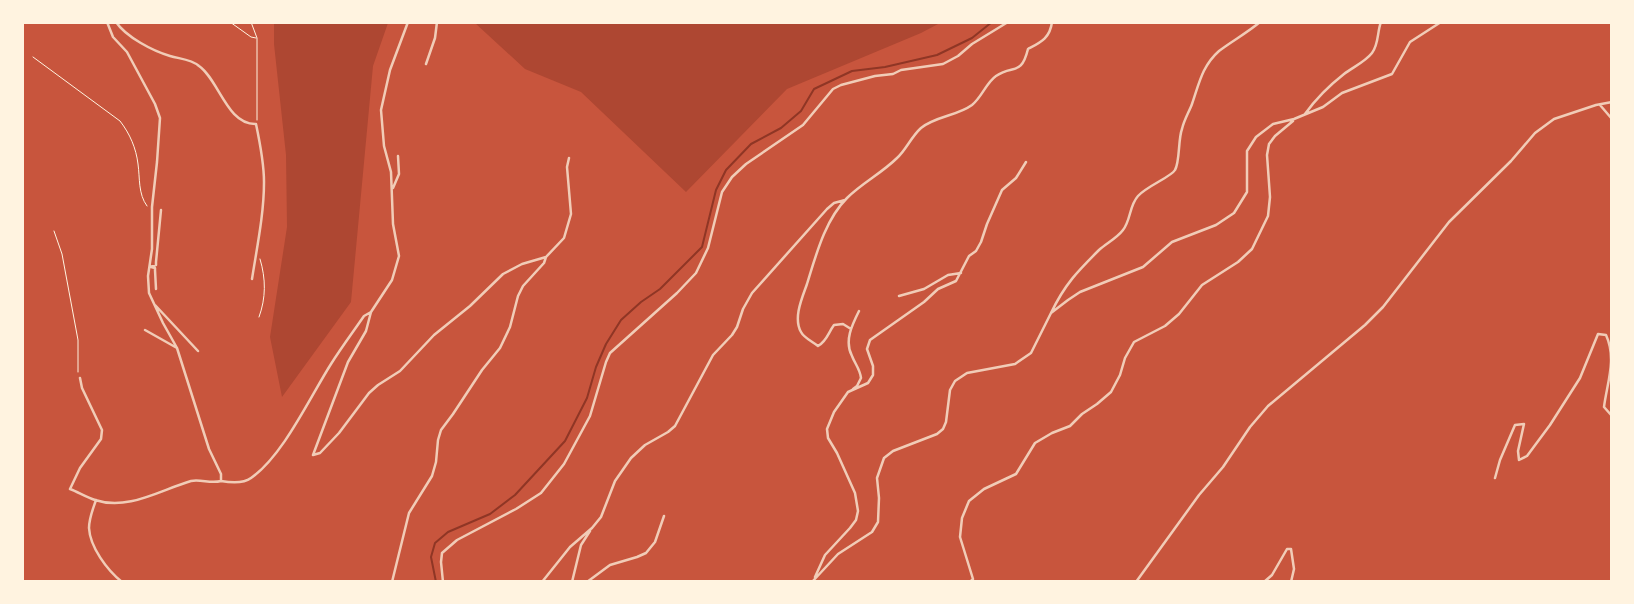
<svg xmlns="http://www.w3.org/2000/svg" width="1634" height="604" font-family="Commissioner,sans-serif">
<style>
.green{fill:#ae4732}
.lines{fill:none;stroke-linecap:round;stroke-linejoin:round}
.stream{stroke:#8f3625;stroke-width:2}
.path{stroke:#fff3e0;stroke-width:1}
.minor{stroke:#f1ccb7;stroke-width:2.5}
</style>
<rect width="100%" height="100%" fill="#c8553d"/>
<path class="green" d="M274,23H388L373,66L351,302L282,397L270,337L287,227L286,155L274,44Z
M475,23H940L921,33L787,89L686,192L581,92L525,69Z"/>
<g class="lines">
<path class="stream" d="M436,582L431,557L435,543L448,532L490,514L515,495L565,441L587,398L596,367L606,344L621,320L641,302L660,289L702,247L716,190L726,170L751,144L781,128L801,111L814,89L852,71L885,67L937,55L972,38L992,22"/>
<path class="path" d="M230,22L251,37L256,38
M251,22L257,38V120
M33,57L120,121C130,134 136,148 138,164C140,178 138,194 147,206
M54,231L62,254L78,340V372
M259,317C266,298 266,279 260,259"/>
<path class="minor" d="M116,22C126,37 153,51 170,56C180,59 191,59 199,66C219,80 227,125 256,124C260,143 264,162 264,182C264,214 257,247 252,279
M408,22L390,70L381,110L384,146L391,172L393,224L399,256L392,280L371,312L366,331L348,362L313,455L320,453L339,433L369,393L378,385L400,371L434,335L470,306L503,274L522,264L546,257
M426,64L435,38L437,22
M1600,105L1612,119
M1305,114C1315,100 1330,85 1344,74C1353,67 1365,62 1372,53C1379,44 1377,32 1381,22
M393,188L399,174L398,156
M150,267L156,265V262L161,210
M151,267L155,268V270L156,289
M899,296L924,289L948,275L961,273
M155,305L198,351
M1051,313C1065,284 1077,272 1099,250C1107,243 1117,238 1123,230C1131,220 1129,206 1138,196C1147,186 1171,177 1175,170C1180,162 1178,139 1182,129C1184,120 1189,112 1192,104C1199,84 1202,66 1219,51C1232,41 1247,33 1260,22
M851,329L843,324L834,325C828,333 827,341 818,346C813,342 804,338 801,332C793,318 802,298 807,284C816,255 825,220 847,198C862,183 882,173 897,158C906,150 911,137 921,128C936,116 957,116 972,105C982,97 986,83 996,76C1013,64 1021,77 1028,49C1041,42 1050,38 1052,22
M145,330L177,348
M80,378L82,388L102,430L101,439L80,468L70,489C78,492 86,497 95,500C128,511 160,490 191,481C201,479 211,484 221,481V474L209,449L177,348L163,323L149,293L148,276L152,249V207L157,162L160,118L155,104L127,52L113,37L107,22
M853,389L857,386L861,378C860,369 855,364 852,356C844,341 852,325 859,311
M848,392L868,383L873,375V366L867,349L870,340L924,302L938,289L956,281L969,256L976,251L981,242L987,224L1002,190L1016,178L1026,162
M1495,478L1500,460L1515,425L1524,424L1518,451L1519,460L1527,456L1550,425L1580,378L1598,334L1606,335C1617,359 1607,383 1604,407L1612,416
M221,481C232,483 243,484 251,478C283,456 310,397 331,364C341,348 353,332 364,316L371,312
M96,500C93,509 89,518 89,528C90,547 107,570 122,582
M815,577L825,555L850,528L856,520L858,511L855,493L837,453L828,438L827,429L834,412L848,392
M392,582L409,513L432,476L436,462L438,440L441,430L453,414L482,370L500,348L510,327L518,296L523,286L544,263L546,257L564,238L571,214L567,167L569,158
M443,582L441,562L442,553L457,540L516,509L541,493L564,464L590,416L606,362L610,353L677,293L696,273L708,248L722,192L732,177L746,164L803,125L833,89L841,85L875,76L893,74L901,70L943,64L958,56L972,44L1008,22
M542,582L570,547L592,528L601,517L615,481L631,458L645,445L668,432L675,426L713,355L732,335L737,327L743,309L752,293L827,209L834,203L845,200
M572,582L581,545L590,531
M587,582L610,565L637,557L646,553L655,542L664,516
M812,582L838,554L872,532L878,522L879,498L877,478L884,458L893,451L937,434L943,429L946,422L950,390L955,381L967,373L1015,364L1031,353L1051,313L1068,300L1080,292L1143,267L1172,242L1216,225L1234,213L1247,192V151L1256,137L1273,124L1294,119L1323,107L1342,93L1392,74L1410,42L1441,22
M970,582L973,579L960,537L962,518L969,501L984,489L1016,474L1035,443L1052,433L1070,426L1082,414L1097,404L1111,392L1120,375L1125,358L1134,342L1165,326L1179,314L1202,285L1238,262L1252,249L1268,216L1270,197L1267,155L1269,144L1275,136L1293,121
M1136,582L1199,495L1223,467L1250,427L1268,406L1365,325L1383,307L1449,222L1511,161L1535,133L1554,119L1596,105L1612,102
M1264,582L1272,575L1287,549H1291L1294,569L1291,582"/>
</g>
<rect width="1634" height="604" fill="none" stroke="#fff3e0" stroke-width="48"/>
</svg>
